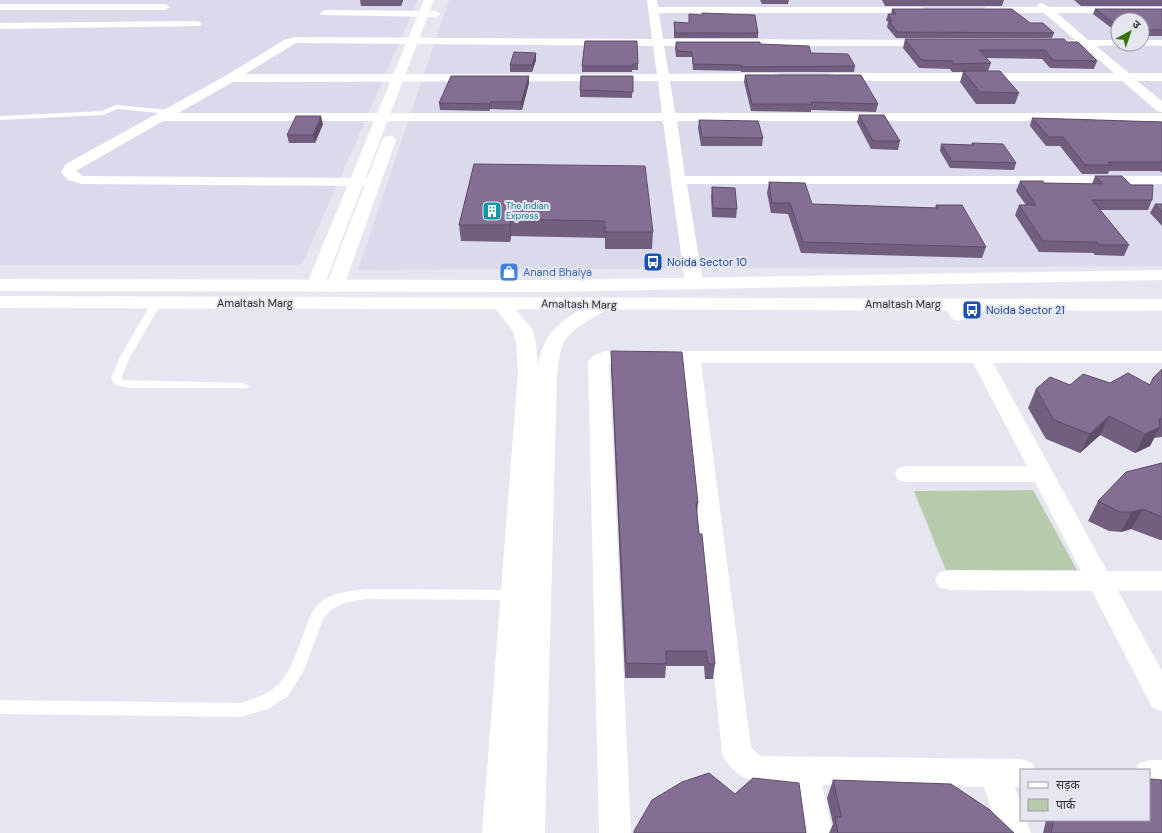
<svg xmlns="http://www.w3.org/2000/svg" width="1162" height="833" font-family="'DM Sans','Noto Sans Devanagari',sans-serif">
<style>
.built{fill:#dadaec;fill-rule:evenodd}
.green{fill:#b8caac}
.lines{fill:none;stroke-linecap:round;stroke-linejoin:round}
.service{fill:#fff;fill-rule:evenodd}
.minor{fill:#fff;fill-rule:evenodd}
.tertiary{fill:#fff;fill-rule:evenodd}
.secondary{fill:#fff;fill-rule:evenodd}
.wall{fill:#725f7f}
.shaded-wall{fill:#5d4d68}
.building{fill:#856e94;stroke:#5d4d68}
.labels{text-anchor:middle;stroke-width:4;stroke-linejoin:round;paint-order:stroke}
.far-culture-label{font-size:9px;fill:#0d838f;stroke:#e6e6f1;text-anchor:start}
.transit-label{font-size:11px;fill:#164399;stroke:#e6e6f1;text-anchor:start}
.shop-label{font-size:11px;fill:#366cbe;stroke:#e6e6f1;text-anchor:start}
.street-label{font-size:11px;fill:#2d2d31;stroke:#e6e6f1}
</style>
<rect width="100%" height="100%" fill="#e6e6f1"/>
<path class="built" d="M0,0H418L302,265H0Z
M449,0H1162V266L358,270ZM1118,20H1142V44H1118Z"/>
<path class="green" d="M1033,490L1077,570L946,571L914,491Z"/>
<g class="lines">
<path class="service" d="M116,105L170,110L173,112L170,114L117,109L103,115L0,120V116L102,111Z
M157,299L162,302L130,357L121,378L123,380L244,383L249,386L248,388H129L115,385L111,378L120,357L152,302Z
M366,589L515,590L520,591L522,595L520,599L515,600L366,599L344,603L332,609L323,619L304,670L288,696L268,709L240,717L0,714V700L240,703C287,691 289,671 305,630C309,619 312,609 322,601C334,592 352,591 366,589Z"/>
<path class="minor" d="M647,0H657L658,7H921L926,10L921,13H659L663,39L932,40L938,43L932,46H664L669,74L773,73L777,74L779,77L777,80L773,81H670L675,113H1162V121H677L685,176H1162V184H687L703,283L700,287L694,288L688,287L685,283L663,121H163L76,171L83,176L374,178L379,179L381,182L379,185L374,186L82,184L68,180L61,172L66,164L227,75L284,40L295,37L652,39ZM296,43L653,46L657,74H245ZM658,81L662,113H178L233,82Z
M1042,3L1049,7H1162V13H1057L1088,40H1118V44H1123L1122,45L1096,46L1129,73H1162V81H1137L1162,101V112L1157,111L1122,81H835L831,80L829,77L831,74L835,73H1114L1083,46L1045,45L1043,43L1049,40H1075L1044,13H987L982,10L987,7H1037L1038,4Z
M0,4H165L170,7L165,10H0Z
M325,10L436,11L441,14L436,17L321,15L320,13Z
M196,21L200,22L201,24L200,26L0,29V23Z
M1142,40H1162V46L1138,45L1137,44H1142Z
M952,299L958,300L967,315L964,319L958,321L952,319L943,304L946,300Z
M606,351H1162V363H993L1107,571H1162V591H1118L1162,671V711L1152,707L1092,591L948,590L939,587L935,580L939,573L948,570L1081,571L1035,482H906L898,480L895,474L898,468L906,466H1027L973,363H701L751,747L758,754L762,756L1021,759L1032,763L1035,770H1021V787H1015L1021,805V820H1026L1031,833H999L984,787L822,785L833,833H801L792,785C761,784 736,784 722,753L682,363H609L631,833H599L588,362L594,355Z
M1149,760H1162V788H1149V770H1136L1138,764Z"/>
<path class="tertiary" d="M424,0H434L324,286L322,290L315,292L308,290L306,286Z
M389,136L394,137L396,140L344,286L342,290L335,292L328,290L326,286L382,140L384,137Z
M500,297L507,299L533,330L536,343L538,366C544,327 566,319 596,300L603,298L610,300L612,304L610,308C595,317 573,327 564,342C559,351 559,363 557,373L545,833H482L518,373L516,343L513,331L491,303L493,299Z"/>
<path class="secondary" d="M1162,270V280L551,292L0,291V279L551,280Z
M0,296L1162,299V311L0,308Z"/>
</g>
<path class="wall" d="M360,0H403L401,6H361Z
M760,0H789L788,4H762Z
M882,0H1004L1002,6H885Z
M1074,0H1162V6H1081Z
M892,9L1030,23L1054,33L1052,38H896L887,27L888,22L886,20L888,14H891Z
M1095,9H1162V36H1142V20H1118V33L1093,14Z
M689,14L758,33V38H674V22L689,23Z
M905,39L1067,42L1097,61L1094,69L1050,68L1042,59L986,58L991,63L988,71L1019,93L1015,104H976L960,82L963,72H952L950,69L919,68L903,48Z
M676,42L760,44L855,66L854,72H741V71L693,70L692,57H676L675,48Z
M536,53V60L532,72H510V65Z
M638,64V70H632V72H582V66Z
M745,75L878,104L876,112L811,110V112L751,111L744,82Z
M633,76L632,98L580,97V90Z
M529,83L522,110L490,109L489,111L440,110L439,103Z
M859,115L900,141L898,150L871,149L857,122Z
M1032,118L1162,122V173L1160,171H1109L1108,174H1082L1060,146H1046L1030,126Z
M699,120L763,138L762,146H701L698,128Z
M323,124L315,143H289L287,135Z
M972,143L1016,163L1014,170L950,168L940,151L941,144L972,145Z
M474,164L653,232L652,249H605V238L511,236L510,242L461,241L459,225Z
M1095,176L1131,185L1152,200L1148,210H1100L1129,245L1124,256L1095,255L1093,253L1039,252L1015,215L1019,205H1026L1016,191L1020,181L1044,183L1092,184Z
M769,182L812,204L935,208L936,205L986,247L982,258L801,253L788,214L771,213L767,193Z
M712,187L737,209L736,218L712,217L711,196Z
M1155,204H1162V226L1150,213Z
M611,351L698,503L697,514L715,664L713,679H705L704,666H666L665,678H625L611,366Z
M1162,369V437L1154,438L1150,446L1135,453L1100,435L1080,453L1046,439L1028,408L1036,389L1070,385L1110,383L1150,384L1153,378Z
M1162,463V540H1160L1131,529L1121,532L1109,531L1088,521L1098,501Z
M1151,779L1162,833H1043L1046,820H1149V782Z
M833,780L1014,833H829L833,824L827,798Z"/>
<path class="shaded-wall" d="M401,0H403L401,6Z
M536,53V60L532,72V65Z
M529,76V83L522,110L521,102Z
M490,102V109L489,111V104Z
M321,116L323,124L315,143L313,135Z
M511,219V236L510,242V225Z
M1109,416L1100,435L1080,453L1090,434Z
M1160,427L1150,446L1135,453L1145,434Z
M1143,509L1131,529L1121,532L1132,512Z"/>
<path class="building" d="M892,9H1012L1030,23H1043L1054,33L897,32L889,21H892L888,14H896Z
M1095,9H1162V30H1142V20H1118V26Z
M702,13L755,15L758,33H675L674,22L689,23V14L702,15Z
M905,39H1064L1067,42H1078L1097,61L1053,60L1045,50H979L991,63L954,64L952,61L921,60Z
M585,41H637L638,64H633V66H582Z
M676,42H760V44L809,46L811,53L848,54L855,66L742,67V65L693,64L692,52L677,51Z
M514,52L536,53L532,65H510Z
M963,71H1000L1019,93L980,92Z
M745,75H861L878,104L811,102L812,104H752Z
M451,76H529L521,102H490L489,104L439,103Z
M581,76H633V92L580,90Z
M859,115H884L900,141H873Z
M296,116H321L313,135H287Z
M1032,118L1162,122V162H1108L1112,165H1085L1063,137H1049Z
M699,120L758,121L763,138L702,137Z
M972,143L1003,144L1016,163L952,161L941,144L973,145Z
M474,164L645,166L653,232H605V221L511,219L510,225H459Z
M1095,176H1122L1131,185H1153L1152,200H1092L1129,245H1099L1097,242L1043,241L1019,205H1036L1020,181H1043L1044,183L1103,184Z
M769,182L805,183L812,204L938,208L936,205H962L986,247L803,242L790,203H772Z
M712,187L735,188L737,209L713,208Z
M1155,204H1162V212Z
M611,351L682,352L698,503H696L699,534H702L715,664H708L706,651H666V664L626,663Z
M1162,369V419H1159L1160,427L1145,434L1109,416L1090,434L1054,420L1036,389L1050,377L1070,385L1083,374L1110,383L1128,373L1150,385L1153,378Z
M1162,463V517L1143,509L1132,512H1120L1098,501L1126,472Z
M709,773L735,794L753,778L799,783L806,833H634V831L652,800L682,782Z
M1151,779L1162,780V833H1051L1054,820H1149V782Z
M833,780L951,784L990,810L1014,833H838L835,817H840L841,815Z"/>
<defs>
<g id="building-square" transform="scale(1)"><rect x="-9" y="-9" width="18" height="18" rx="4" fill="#0f9aa8" stroke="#e6e6f1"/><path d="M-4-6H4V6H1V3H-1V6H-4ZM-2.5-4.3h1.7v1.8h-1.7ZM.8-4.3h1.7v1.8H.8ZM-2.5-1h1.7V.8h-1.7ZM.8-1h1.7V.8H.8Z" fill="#fff"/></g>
<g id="bus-square" transform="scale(1)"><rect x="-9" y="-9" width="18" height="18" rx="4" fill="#1a4fb4" stroke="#e6e6f1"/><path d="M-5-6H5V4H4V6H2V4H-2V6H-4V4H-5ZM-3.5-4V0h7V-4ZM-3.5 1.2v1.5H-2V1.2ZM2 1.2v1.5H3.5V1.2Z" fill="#fff"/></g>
<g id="shop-square" transform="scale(1)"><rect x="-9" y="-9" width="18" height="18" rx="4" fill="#3f7fe0" stroke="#e6e6f1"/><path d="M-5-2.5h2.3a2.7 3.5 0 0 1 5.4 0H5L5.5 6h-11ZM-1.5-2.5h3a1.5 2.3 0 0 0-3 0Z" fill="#fff"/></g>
</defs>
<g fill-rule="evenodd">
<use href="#building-square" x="492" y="211"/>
<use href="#bus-square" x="653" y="262"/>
<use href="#shop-square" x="509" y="272"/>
<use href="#bus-square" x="972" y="310"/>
</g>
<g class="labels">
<g class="far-culture-label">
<text x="506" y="209">The Indian<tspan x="506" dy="10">Express</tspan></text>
</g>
<g class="transit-label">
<text x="667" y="266">Noida Sector 10</text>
<text x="986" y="314">Noida Sector 21</text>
</g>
<g class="shop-label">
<text x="523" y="276">Anand Bhaiya</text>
</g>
<g class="street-label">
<text x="255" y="307">Amaltash Marg</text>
<text transform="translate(579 304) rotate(1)" y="4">Amaltash Marg</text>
<text x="903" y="308">Amaltash Marg</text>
</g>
</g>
<rect x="1020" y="769" width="130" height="52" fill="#e6e6f1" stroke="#9c9ca4"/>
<rect x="1028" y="782" width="20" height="6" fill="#ffffff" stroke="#9c9ca4"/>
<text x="1056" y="789" font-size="12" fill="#2d2d31">सड़क</text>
<rect x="1028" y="799" width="20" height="12" fill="#b8caac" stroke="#9c9ca4"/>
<text x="1056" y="809" font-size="12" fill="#2d2d31">पार्क</text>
<g transform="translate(1130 32) rotate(40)"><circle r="19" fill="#e6e6f1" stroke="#9c9ca4"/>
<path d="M0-3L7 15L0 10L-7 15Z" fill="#357205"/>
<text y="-6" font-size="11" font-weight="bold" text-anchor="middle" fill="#2d2d31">उ</text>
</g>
</svg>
